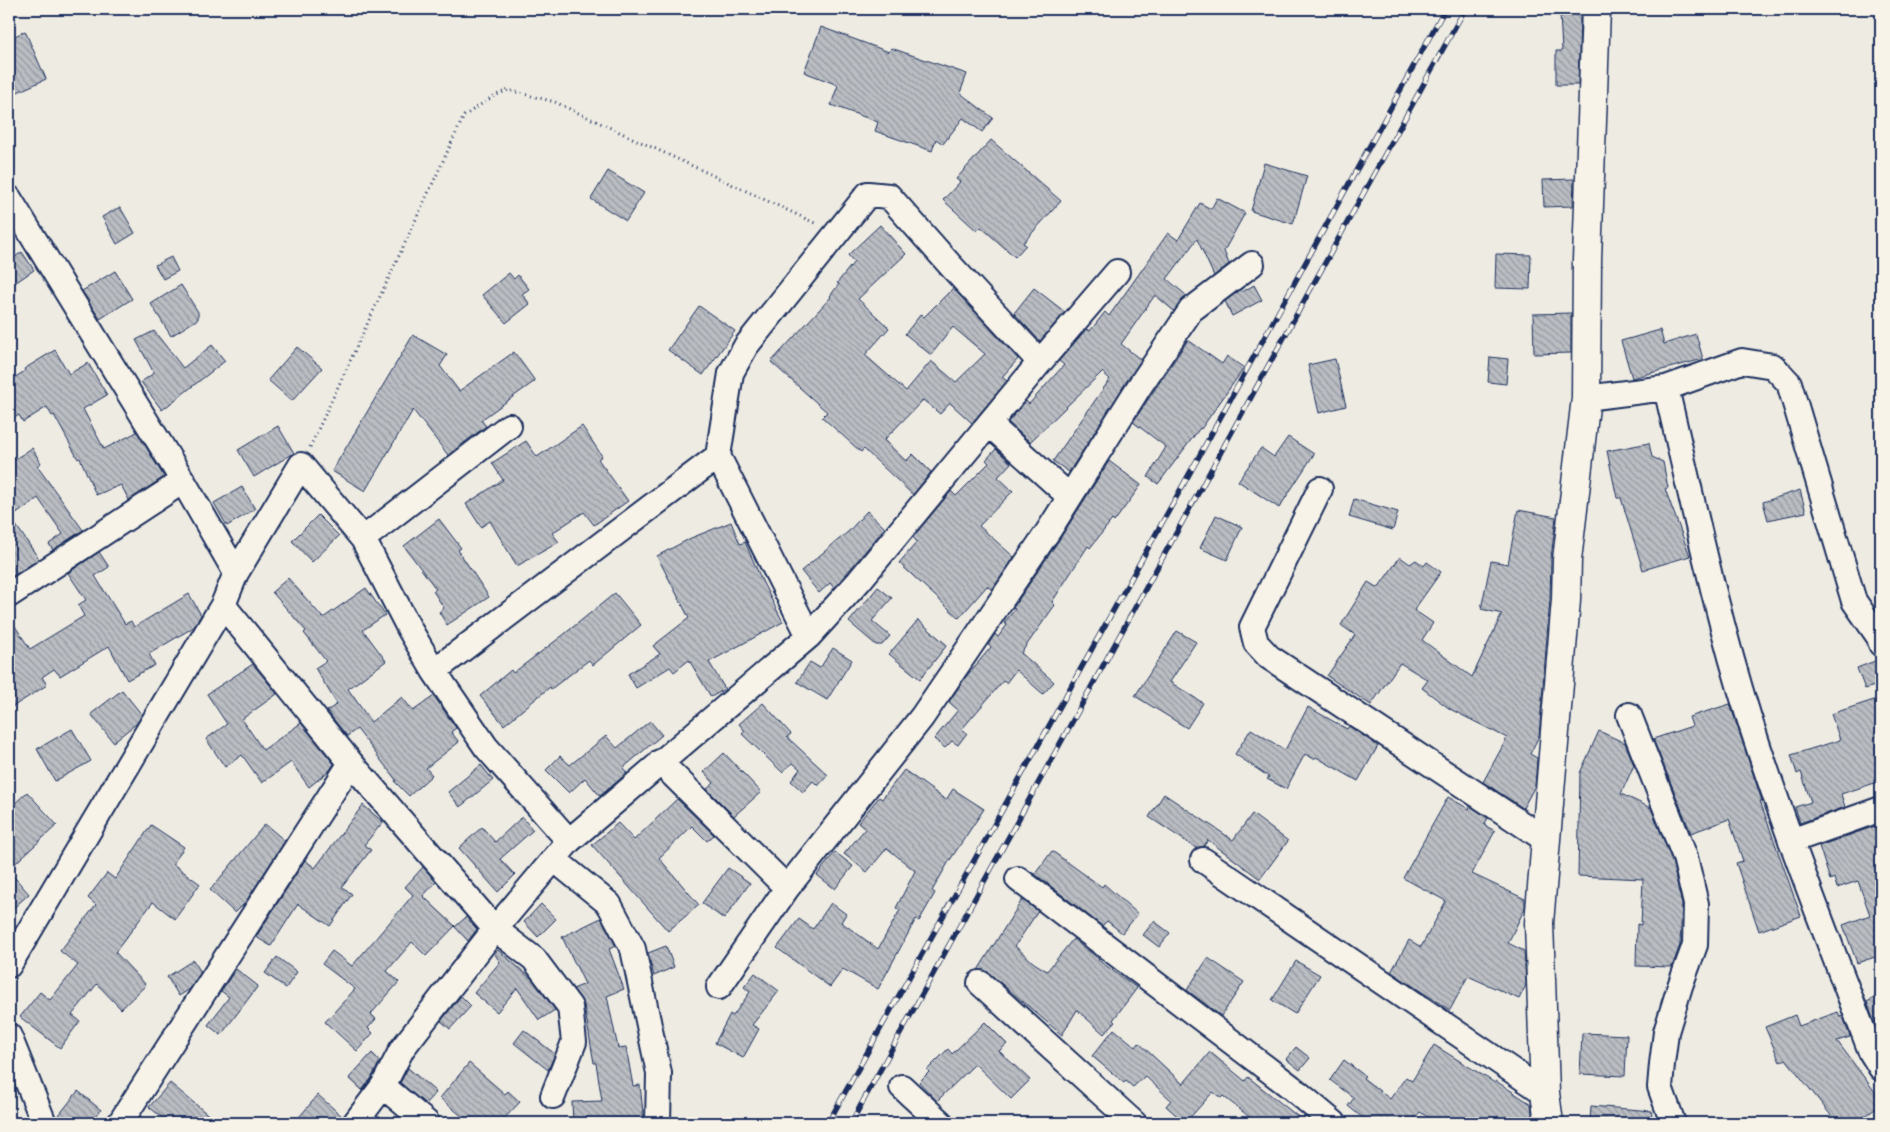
<svg xmlns="http://www.w3.org/2000/svg" width="1890" height="1132" font-family="'Indie Flower',sans-serif">
<style>
.building{fill:url(#building-back-hatch);stroke:#1b2f5e}
.lines{fill:none;stroke-linecap:round;stroke-linejoin:round}
.street-casing{stroke:#1b2f5e;stroke-width:28}
.secondary-casing{stroke:#1b2f5e;stroke-width:31}
.path{stroke:#1b2f5e;stroke-width:3;stroke-dasharray:1 4;stroke-linecap:butt}
.street{stroke:#f7f3e8;stroke-width:24}
.secondary{stroke:#f7f3e8;stroke-width:28}
.rail-casing{stroke:#1b2f5e;stroke-width:5.5}
.rail{stroke:#f7f3e8;stroke-width:4;stroke-dasharray:11;stroke-linecap:butt}
</style>
<defs>
<pattern id="building-back-hatch" width="6" height="6" patternUnits="userSpaceOnUse" patternTransform="scale(1.25)"><rect width="6" height="6" fill="#babdc2"/><path d="M-1 5l2 2M0 0l6 6M5-1l2 2" fill="none" stroke="#969aa1"/></pattern>
</defs>
<rect width="100%" height="100%" fill="#eeebe2"/>
<filter id="ink" filterUnits="userSpaceOnUse"><feTurbulence type="fractalNoise" baseFrequency=".02" numOctaves="2"/><feDisplacementMap in="SourceGraphic" scale="10" xChannelSelector="R" yChannelSelector="G"/><feConvolveMatrix kernelMatrix="1 2 1 2 8 2 1 2 1" color-interpolation-filters="sRGB"/></filter>
<g filter="url(#ink)">
<path class="building" d="M1560,14H1580L1578,85H1556V51H1562Z
M821,27L889,52L891,48L967,74L960,93L993,118L982,132L963,118L943,144L936,139L932,151L875,131L878,122L831,105L838,85L804,72Z
M25,31L46,79L9,96V39Z
M991,140L1061,201L1023,243L1026,245L1015,257L981,227L977,231L943,200L960,182L956,179Z
M1264,163L1307,176L1293,224L1251,211Z
M608,171L644,193L626,221L591,199Z
M1574,179L1573,206L1544,207L1543,180Z
M1217,198L1245,213L1224,251L1229,264L1214,276L1197,239L1167,279L1187,296L1174,311L1155,295L1121,344L1141,360L1069,472L1053,461L1110,379L1102,372L1030,442L1008,422L1026,401L1029,404L1064,365L1059,361L1086,329L1090,331L1105,312L1109,316L1168,233L1178,240L1200,203L1211,209Z
M120,207L135,233L117,244L102,217Z
M880,225L906,254L858,299L889,328L865,355L906,391L931,361L956,382L985,354L953,327L931,355L905,334L921,314L924,317L953,288L1018,359L1002,377L1007,381L972,423L950,403L940,414L923,400L884,440L906,461L913,454L931,472L913,495L864,449L861,452L822,417L827,412L771,362L831,297L830,296L839,284L837,283L854,262L848,255Z
M22,252L34,270L9,287V261Z
M1496,254L1531,255L1530,289L1495,288Z
M171,257L178,271L163,279L155,265Z
M115,271L132,299L100,319L82,291Z
M509,273L514,279L518,275L529,289L522,294L530,304L506,323L482,295Z
M181,285L198,312V319L171,336L151,304Z
M1254,285L1262,300L1232,316L1225,301L1241,289L1242,292Z
M1034,288L1065,312L1040,341L1014,313Z
M699,306L735,331L703,375L668,350Z
M1571,313V353L1534,354L1533,314Z
M1660,330L1664,344L1696,334L1703,359L1632,378L1621,341Z
M154,331L183,368L212,345L225,361L162,410L141,382L154,373L136,340Z
M413,335L447,355L440,366L459,391L514,352L535,381L481,420L486,426L448,455L413,410L365,491L332,471Z
M1188,340L1222,364L1227,356L1244,368L1201,429L1200,428L1158,484L1148,477L1166,447L1133,422Z
M297,347L322,368L292,401L268,380Z
M55,350L69,374L88,363L107,395L83,409L104,449L137,432L164,477L129,500L121,485L96,495L80,458L78,459L54,415L52,416L47,407L23,422L19,415L9,421V381L25,371L24,369Z
M1490,357L1508,359L1506,384L1488,382Z
M1335,359L1346,406L1319,413L1308,365Z
M278,426L294,453L254,477L238,450Z
M582,426L602,456L598,459L628,501L594,525L584,512L552,533L559,542L517,566L490,521L481,527L466,504L503,480L492,463L526,441L537,457Z
M1288,437L1314,454L1279,508L1238,481L1261,448L1274,457Z
M1649,443L1652,457L1663,462L1668,488L1665,489L1690,556L1643,570L1621,498H1617L1607,451Z
M32,448L41,463L37,466L83,530L53,550L49,544L63,534L38,498L11,518L39,559L9,579V463Z
M996,449L1011,463L998,477L1013,491L979,526L1014,557L992,590L987,586L959,618L899,563L917,542L913,537L951,491L956,496L989,463L986,460Z
M1109,461L1141,485L1114,522L1112,520L1090,548L1088,546L1052,602L1055,605L1021,653L1054,682L1043,694L1016,670L1006,683L1003,681L962,729L967,733L958,745L952,741L945,748L934,739L958,710L949,702L965,678L991,647L988,645L995,634L998,637L1007,625L1004,623L1015,609L1013,608L1061,537Z
M242,487L255,509L227,526L214,503Z
M1800,490L1806,512L1768,520L1763,502Z
M1354,499L1398,512L1393,530L1349,517Z
M1518,510L1556,517L1551,558L1550,599L1539,736L1530,754L1537,758L1535,786L1523,808L1483,782L1507,738L1450,709L1422,688L1428,680L1400,663L1371,705L1327,676L1355,635L1341,625L1368,582L1378,588L1400,557L1410,564L1416,560L1424,566L1427,562L1441,572L1414,610L1433,623L1422,640L1472,677L1502,614L1481,609L1491,561L1508,564Z
M867,511L885,528L834,588L830,583L819,593L801,571L849,531Z
M318,515L339,536L312,562L292,541Z
M1216,515L1242,527L1227,560L1200,548Z
M439,519L461,548L458,550L489,597L447,625L439,612L444,608L433,591L436,589L404,546Z
M731,522L740,544L745,542L762,581L783,622L709,662L725,689L711,697L689,660L674,672L670,667L636,688L628,674L660,654L653,646L689,618L657,556L691,538Z
M99,552L109,567L95,576L125,624L131,621L134,627L189,594L201,615L194,627L149,654L155,665L127,680L109,646L60,676L54,669L42,677L47,685L9,709V617L30,649L84,616L78,605L86,600L68,573Z
M288,578L323,618L366,588L385,615L363,630L386,661L348,689L371,722L402,697L413,711L434,696L456,728L451,732L459,742L426,768L432,775L409,796L395,782L396,780L357,729L347,736L327,711L337,704L315,668L326,661L304,633L306,631L272,592Z
M878,587L892,598L872,621L890,636L882,645H876L849,622Z
M615,593L641,625L593,665L589,660L551,689L550,687L504,725L480,696L511,670L513,673L562,636Z
M918,620L947,645L920,679L889,654Z
M1177,631L1196,642L1170,682L1203,703L1187,728L1135,696Z
M833,648L852,660L827,700L797,682L810,662L820,668Z
M1875,661L1881,684L1865,689L1857,668Z
M253,664L277,694L242,719L263,750L301,723L334,764L329,771L309,787L291,762L262,783L242,755L225,767L206,739L227,724L207,694Z
M122,690L142,715L137,723L113,742L91,714Z
M1877,699L1881,711V781L1841,794L1845,807L1800,823L1795,807L1811,802L1801,772L1797,774L1791,755L1840,740L1831,714Z
M763,703L791,734L787,737L828,775L818,786L813,781L803,792L791,781L800,769L793,763L782,772L742,734L745,731L739,724Z
M1730,704L1762,801H1760L1801,916L1759,931L1736,863L1743,861L1729,819L1691,833L1653,739L1692,726L1689,717Z
M1308,707L1347,729L1349,726L1378,746L1358,781L1316,757L1314,759L1305,754L1286,789L1267,779L1269,777L1235,754L1251,729L1285,750Z
M650,721L662,735L623,768L627,773L600,796L585,778L569,793L546,770L560,756L570,765L606,736L617,748Z
M72,729L91,761L55,781L37,749Z
M1599,731L1625,743L1634,765L1621,794L1651,808L1672,861L1682,905L1680,945L1672,967L1636,966L1637,924L1641,925L1643,879L1578,876L1580,773Z
M724,753L761,792L734,816L707,789L714,783L704,772Z
M481,765L493,780L460,807L448,792Z
M904,770L946,800L953,789L984,809L948,863L932,891L935,893L919,921L916,919L878,989L843,969L830,987L777,948L799,919L813,929L831,903L846,914L841,922L878,949L900,910L896,908L915,871L887,848L867,872L844,854L865,829L858,823L879,797L882,799Z
M27,792L57,825L9,869V809Z
M1164,794L1233,840L1252,814L1288,841L1260,879L1208,840L1204,846L1196,848L1149,817Z
M1448,797L1469,809L1470,806L1488,818L1484,825L1495,831L1472,874L1525,899V908L1508,943L1524,951L1526,985L1519,999L1468,976L1450,1010L1391,972L1409,940L1421,947L1446,901L1403,878Z
M677,799L714,835L707,841L692,826L659,858L699,905L668,931L592,845L618,823L634,840Z
M363,805L383,822L364,845L371,850L342,887L352,894L330,926L298,904L271,946L256,937L305,860L315,868Z
M522,817L533,830L500,859L515,875L498,892L459,848L482,827L495,842Z
M265,824L285,841L245,903L235,913L210,890Z
M1881,824V955L1857,963L1843,925L1870,915L1858,881L1837,888L1834,878L1830,880L1819,846Z
M151,825L184,847L173,864L200,884L175,919L153,902L116,951L115,952L146,985L121,1009L97,984L72,1015L80,1021L60,1048L20,1017L40,992L50,1000L78,965L60,951L96,905L88,898L107,873L115,879Z
M1052,851L1102,887L1104,884L1138,914L1122,933L1107,921L1102,926L1035,874Z
M835,852L853,866L835,889L817,875Z
M423,867L436,882L423,896L455,926L426,956L412,942L387,971L399,982L371,1014L376,1019L368,1028L373,1033L357,1051L325,1022L355,989L322,964L332,951L352,966L413,895L405,887Z
M728,868L750,883L724,919L702,903Z
M9,871L29,894L9,912Z
M1022,900L1038,911L1015,946L1034,963L1047,971L1073,939L1099,959L1098,960L1137,988L1113,1020L1115,1022L1104,1034L1077,1010L1062,1035L989,973L983,970H978Z
M541,904L556,919L538,937L524,922Z
M466,917L477,929L468,941L455,927Z
M601,918L616,946L609,949L624,989L607,996L618,1048L626,1047L633,1086L640,1085L644,1121L630,1123H573L572,1102L602,1101L596,1063H594L584,1005L573,989L585,984L562,937Z
M1154,921L1170,933L1159,947L1143,935Z
M666,946L674,967L654,976L648,953Z
M498,950L532,979L555,1010L539,1020L517,988L497,1012L474,993L500,962L494,953Z
M277,957L297,972L286,988L265,973Z
M1208,958L1244,982L1221,1016L1187,990Z
M193,960L201,972L190,989L179,996L167,977Z
M1296,961L1320,975L1295,1014L1272,1000Z
M236,969L258,986L221,1035L208,1025L229,997L221,991Z
M755,973L779,991L752,1025L759,1029L743,1058L715,1043L730,1014L733,1016L750,992L744,987Z
M1881,994V1025L1876,1027L1867,1002Z
M461,996L471,1006L450,1029L441,1021Z
M1838,1012L1840,1017L1843,1016L1850,1037L1837,1041L1881,1100V1105L1855,1123H1837L1786,1059L1780,1062L1765,1027L1795,1015L1799,1026Z
M985,1022L1007,1044L999,1051L1030,1080L1011,1099L975,1064L937,1101L919,1082L929,1072L927,1070L948,1049L952,1054Z
M1114,1029L1136,1047L1139,1043L1183,1084L1210,1052L1245,1081L1248,1077L1306,1123H1257L1223,1096L1221,1098L1213,1092L1185,1123L1166,1106L1171,1100L1145,1076L1133,1087L1126,1081L1124,1083L1092,1056Z
M524,1030L555,1054L548,1070L514,1043Z
M1582,1033L1627,1035L1625,1076L1580,1074Z
M1434,1045L1495,1083L1496,1081L1531,1104L1533,1123H1438L1420,1112L1410,1123H1369L1348,1106L1354,1098L1330,1080L1344,1060L1365,1076L1363,1078L1390,1099L1406,1077L1412,1081Z
M1296,1047L1310,1058L1300,1070L1286,1059Z
M372,1053L380,1061L371,1079L362,1090L349,1078Z
M469,1063L505,1094L508,1091L520,1102L500,1123H470L440,1098Z
M408,1068L436,1092L425,1104L400,1083Z
M170,1083L218,1123H169L149,1107Z
M78,1091L101,1110L90,1123H69L59,1115Z
M318,1095L343,1117L342,1123H294Z
M1591,1106L1652,1111L1651,1123H1590Z"/>
<g class="lines">
<g class="street-casing">
<path id="street" d="M9,198L183,481L236,573
M1666,388C1692,498 1715,610 1749,718C1785,831 1829,941 1871,1052L1881,1068
M1586,398L1666,388L1742,361L1773,366L1789,383L1854,601L1879,637L1881,644
M989,424L1069,496
M718,456L809,636
M1320,489L1252,627L1256,643L1269,657L1546,840
M363,539L509,426
M9,595L183,481
M434,671L718,456L731,373L746,346L868,194L889,196L951,266L1040,362
M1629,715L1685,857L1696,904L1695,945L1680,986L1666,1032L1662,1064L1660,1087L1673,1123
M660,762L787,888
M351,763L495,929L534,959L570,1007L574,1042L553,1096
M1791,841L1881,809
M555,860L609,904L633,949L659,1073L658,1123
M1203,860L1545,1093
M1018,879L1291,1087L1334,1123
M9,965L223,605L236,573L301,465L363,539L410,630L434,671L486,747L569,841
M980,983L1134,1123
M719,987L787,888L922,717L1049,530L1139,387L1191,310L1252,264
M9,1036L44,1123
M383,1086L427,1123
M902,1087L941,1123
M120,1123L351,763L223,605
M355,1123L383,1086L402,1049L495,929L569,841L809,636L859,581L1040,362L1117,272"/>
</g>
<g class="secondary-casing">
<path id="secondary" d="M1549,1123L1545,1093L1539,923L1566,600L1567,560L1586,398L1587,260L1596,9"/>
</g>
<path class="path" d="M310,447L464,116L492,97L508,90L555,102L817,224"/>
<use href="#street" class="street"/>
<use href="#secondary" class="secondary"/>
<g class="rail-casing">
<path id="rail" d="M828,1123L1197,460L1445,9
M851,1123L1465,9"/>
</g>
<use href="#rail" class="rail"/>
</g>
</g>
<rect width="1890" height="1132" fill="none" stroke="#f7f3e8" stroke-width="30"/>
<rect x="15" y="15" width="1860" height="1102" fill="none" stroke="#1b2f5e" stroke-width="2" filter="url(#ink)"/>
</svg>
